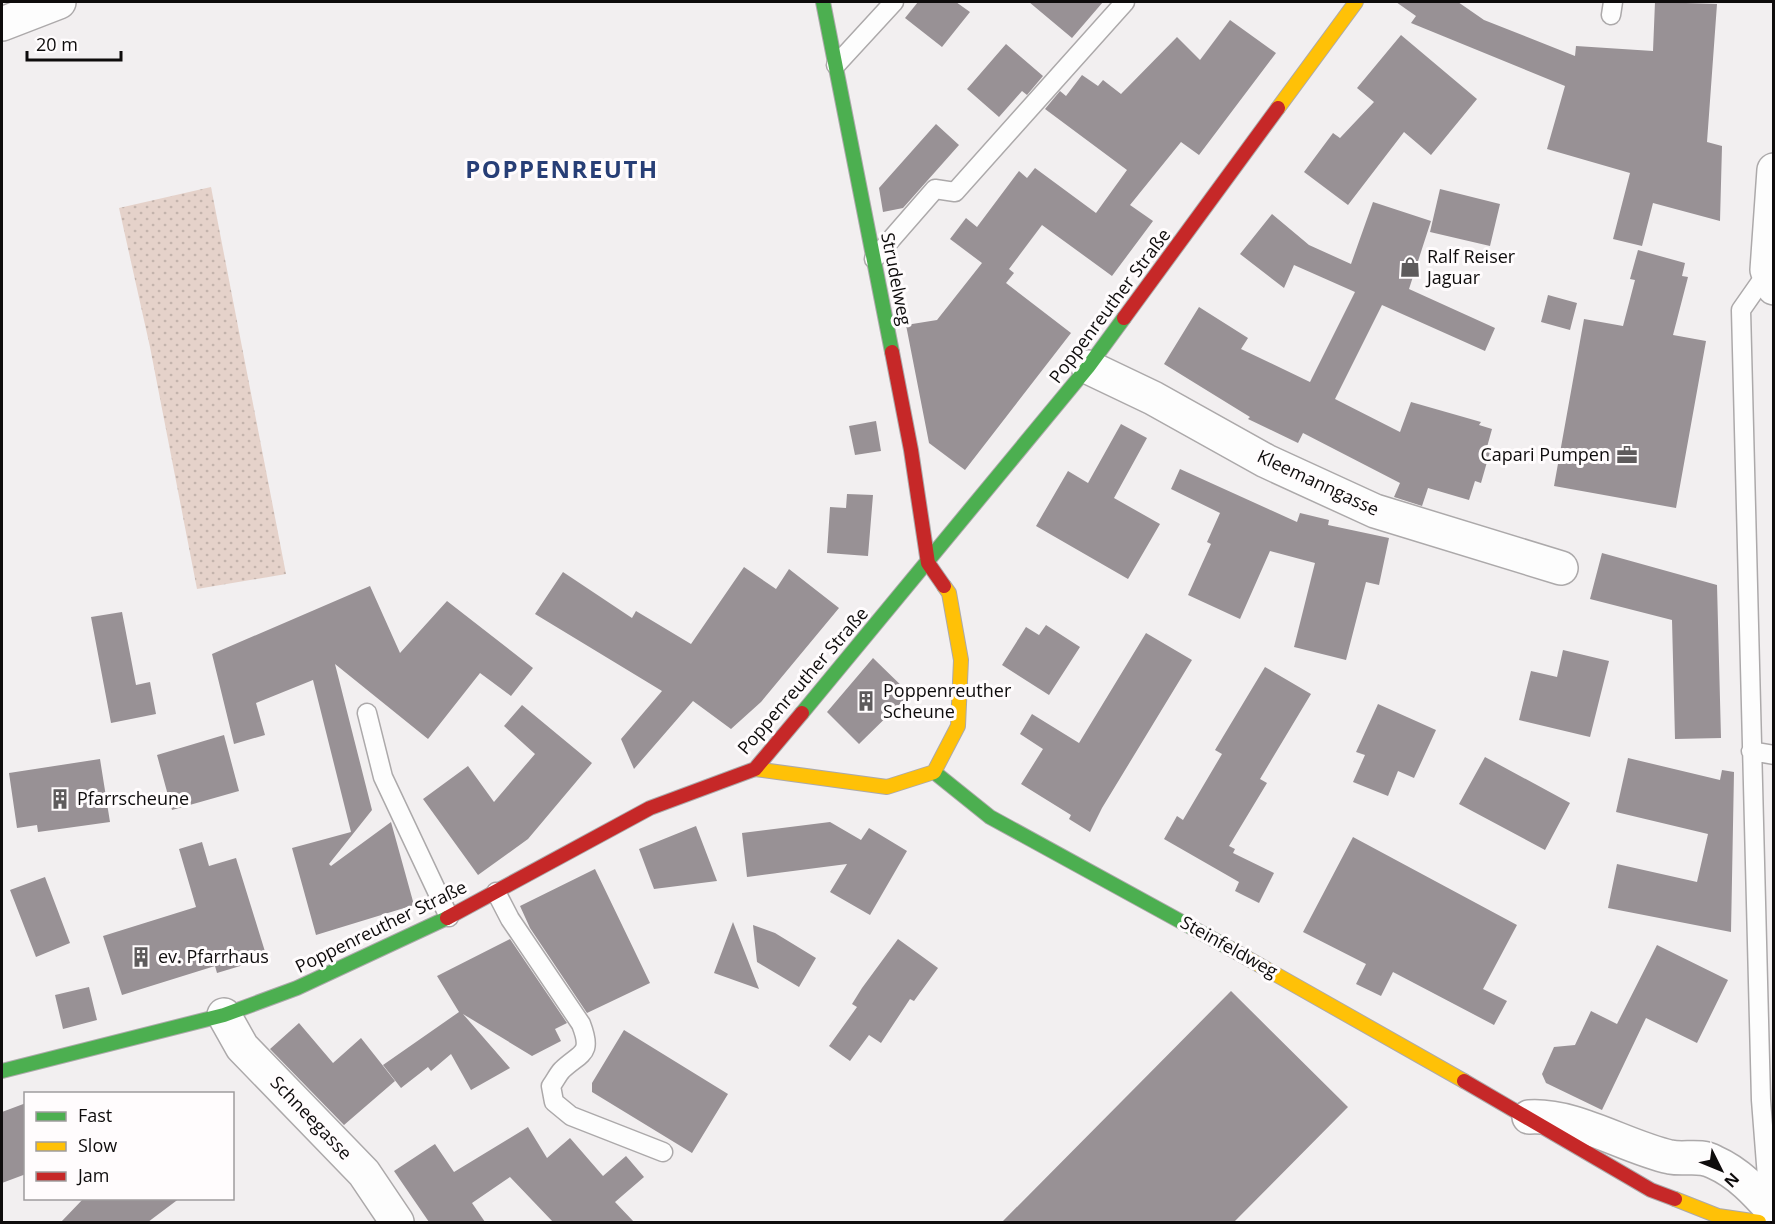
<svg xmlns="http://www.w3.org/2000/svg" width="1775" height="1224" font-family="'Open Sans',sans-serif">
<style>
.park{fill:url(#park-dots)}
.building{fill:#989195}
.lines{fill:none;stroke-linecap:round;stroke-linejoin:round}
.lane-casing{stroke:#aca9aa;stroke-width:21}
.street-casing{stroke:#aca9aa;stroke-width:36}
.fast-casing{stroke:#aca9aa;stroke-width:16}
.slow-casing{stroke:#aca9aa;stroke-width:16}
.jam-casing{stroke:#aca9aa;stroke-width:16}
.lane{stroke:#fdfdfd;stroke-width:18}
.street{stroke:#fdfdfd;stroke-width:33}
.fast{stroke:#4caf50;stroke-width:14}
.slow{stroke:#ffc107;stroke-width:14}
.jam{stroke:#c62828;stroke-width:14}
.labels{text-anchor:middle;stroke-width:6;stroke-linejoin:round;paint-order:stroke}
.poi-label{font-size:18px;fill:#0e0c0c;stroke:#fffcfd;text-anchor:start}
.street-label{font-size:18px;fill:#0e0c0c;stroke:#fffcfd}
.district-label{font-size:24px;font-weight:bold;letter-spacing:1.5px;fill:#273e76;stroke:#fffcfd}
</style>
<defs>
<pattern id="park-dots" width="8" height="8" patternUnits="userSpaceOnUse" patternTransform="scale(1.5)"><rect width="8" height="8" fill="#e5d2ca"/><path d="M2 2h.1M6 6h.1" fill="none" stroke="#c3b3ac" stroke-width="1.8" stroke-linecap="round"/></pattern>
</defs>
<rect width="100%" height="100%" fill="#f2eff0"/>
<path class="park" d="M211,187L286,574L197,589L150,347L119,208Z"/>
<path class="building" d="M918,2H956L970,12L942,47L905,18Z
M1029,2H1103L1072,38Z
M1396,2H1458L1484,20L1575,56L1576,46L1653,51L1655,2L1717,4L1707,142L1722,146L1720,221L1653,203L1642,246L1613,239L1630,173L1547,149L1565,86L1411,23L1416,16Z
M1230,20L1276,53L1199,155L1181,142L1130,205L1153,221L1112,276L1042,225L1009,269L1014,273L1006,283L1071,333L965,470L929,443L906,325L937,320L982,263L950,239L966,218L977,227L1019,171L1027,178L1035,168L1096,213L1127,170L1045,109L1060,91L1066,96L1082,75L1098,86L1103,80L1121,94L1177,37L1200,60Z
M1401,35L1477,99L1431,155L1404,132L1348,205L1304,172L1333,133L1340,138L1374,102L1357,88Z
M1006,44L1043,76L1027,95L1022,91L999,117L967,89Z
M936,124L959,145L903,208L883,212L879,188Z
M1440,189L1500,204L1490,246L1430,232Z
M1373,202L1431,221L1409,289L1495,328L1485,351L1382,305L1335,399L1400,432L1411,402L1481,422L1479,425L1492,429L1487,447L1491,448L1481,483L1475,481L1469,500L1428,488L1422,506L1394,497L1400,483L1303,433L1298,443L1248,419L1250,417L1164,364L1199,307L1248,338L1241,349L1310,382L1355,292L1294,265L1284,288L1240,254L1272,214L1309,245L1351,264Z
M1638,250L1685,263L1682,276L1688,277L1673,335L1706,341L1676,508L1554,486L1584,319L1623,326L1635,280L1630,279Z
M1548,295L1577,303L1570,330L1541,322Z
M876,421L881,451L855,455L849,426Z
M1121,424L1147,438L1114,498L1160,524L1128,579L1036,526L1068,471L1088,483Z
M1180,469L1297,522L1300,513L1329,520L1328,525L1389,538L1379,585L1366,582L1346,660L1294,647L1315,563L1270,551L1240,619L1188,595L1211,544L1207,542L1220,513L1171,489Z
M847,494L873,495L868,556L827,553L830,507L846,508Z
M1602,553L1717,585L1721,738L1675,739L1672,620L1590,599Z
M744,567L776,589L789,569L839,608L761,702L731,729L693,701L634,769L621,739L662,691L535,614L563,572L632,618L636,611L691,644Z
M370,586L400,653L447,601L533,668L511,696L480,673L428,739L335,664L372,810L329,864L331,866L391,822L414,905L316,935L292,848L351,832L313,680L256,703L265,735L234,744L212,654Z
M122,612L136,685L150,682L156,714L111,723L91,617Z
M1046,625L1080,647L1049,695L1002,665L1026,627L1039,635Z
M1146,633L1192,660L1102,808L1090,832L1069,819L1071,815L1021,784L1043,749L1020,734L1032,714L1079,743Z
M1563,650L1609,661L1590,737L1519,720L1531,671L1557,677Z
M873,658L910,694L859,744L827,712Z
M1265,667L1311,694L1260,779L1267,783L1229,846L1235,849L1233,853L1274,873L1259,903L1235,891L1239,882L1164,839L1177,816L1183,820L1222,754L1215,750Z
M1378,704L1436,730L1414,778L1398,771L1388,796L1353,782L1365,755L1356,752Z
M522,705L592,763L528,839L478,875L423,799L468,766L494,802L535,754L504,726Z
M224,735L239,791L172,810L157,755Z
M1485,757L1570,803L1545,850L1459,804Z
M1628,758L1720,780L1722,770L1734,772L1731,932L1608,908L1617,864L1697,882L1708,834L1616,812Z
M100,759L110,822L38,832L37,825L17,828L9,773Z
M830,822L861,840L869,828L907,851L870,915L830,892L847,864L747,877L742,833Z
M696,826L717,881L654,889L639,849Z
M1353,837L1517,925L1483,989L1507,1001L1494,1025L1393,972L1381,996L1356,984L1366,964L1303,932Z
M202,842L209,866L236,858L267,958L217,973L215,966L122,995L103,936L196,907L179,849Z
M595,869L650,983L587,1013L530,928L520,906Z
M45,877L70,943L36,957L10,890Z
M733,922L759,989L714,973Z
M753,925L775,933L816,958L799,987L757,962Z
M510,939L567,1023L555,1029L561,1041L532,1056L463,1014L510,1068L471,1090L451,1054L431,1071L428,1067L401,1088L383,1065L459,1012L437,976Z
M898,939L938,968L914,1001L910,999L881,1043L869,1035L850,1061L829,1046L857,1007L852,1004L862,988Z
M1657,945L1728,980L1697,1043L1646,1018L1602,1110L1546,1083L1542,1074L1554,1047L1575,1045L1591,1011L1617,1024Z
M89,987L97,1020L63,1029L55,995Z
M1231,991L1348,1107L1234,1222H1002Z
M299,1023L333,1063L361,1038L395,1081L344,1125L270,1049Z
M624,1030L728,1094L692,1153L592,1092V1083Z
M26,1103V1174L2,1183V1112Z
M528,1127L547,1158L570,1138L603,1176L626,1156L644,1177L615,1202L634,1222H553L510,1177L472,1203L485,1222H429L394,1171L435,1144L454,1172Z
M84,1198H180L148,1222H61Z"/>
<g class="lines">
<g class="lane-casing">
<path id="lane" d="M1611,15L1613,2
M836,65L894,2
M874,259L935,189L955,192L1125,2
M1769,270L1741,310L1761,1100L1767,1177L1774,1193
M367,713L383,777L449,917
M1751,751L1774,755
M496,892L510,919L581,1024C593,1055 581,1052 562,1070C558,1074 555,1081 551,1086L554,1102L571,1116L663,1152"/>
</g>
<g class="street-casing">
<path id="street" d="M2,24L59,2
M1774,170L1767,270L1774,288
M1088,367L1153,398L1266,461L1375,511L1561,568
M224,1015L242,1047L364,1173L397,1222
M1529,1117C1575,1114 1625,1147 1670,1157C1686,1160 1699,1154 1714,1162C1739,1173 1756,1192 1774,1212"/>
</g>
<g class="fast-casing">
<path id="fast" d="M823,2L892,352
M802,713L1088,367L1124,318
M934,772L990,817L1231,949
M2,1071L224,1015L297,988L447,918"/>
</g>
<g class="slow-casing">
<path id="slow" d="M1278,108L1356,2
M755,769L887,787L934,772L958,726L961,660L949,593L944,586
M1231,949L1464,1081
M1675,1199L1718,1216L1759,1222"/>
</g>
<g class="jam-casing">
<path id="jam" d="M1124,318L1278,108
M892,352L911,450L928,563L944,586
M447,918L650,808L755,769L802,713
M1464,1081L1651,1190L1675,1199"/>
</g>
<use href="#lane" class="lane"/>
<use href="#street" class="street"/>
<use href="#fast" class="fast"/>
<use href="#slow" class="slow"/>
<use href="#jam" class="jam"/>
</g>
<defs>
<g id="shop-bare" transform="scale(1.62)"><path d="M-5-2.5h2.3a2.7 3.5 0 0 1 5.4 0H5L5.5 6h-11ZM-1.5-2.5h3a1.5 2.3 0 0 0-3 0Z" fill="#5e5b5c" stroke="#fffcfd" stroke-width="2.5" paint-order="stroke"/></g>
<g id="office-bare" transform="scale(1.62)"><path d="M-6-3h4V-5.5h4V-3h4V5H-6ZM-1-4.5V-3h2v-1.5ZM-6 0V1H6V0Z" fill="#5e5b5c" stroke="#fffcfd" stroke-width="2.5" paint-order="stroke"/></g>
<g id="building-bare" transform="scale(1.62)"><path d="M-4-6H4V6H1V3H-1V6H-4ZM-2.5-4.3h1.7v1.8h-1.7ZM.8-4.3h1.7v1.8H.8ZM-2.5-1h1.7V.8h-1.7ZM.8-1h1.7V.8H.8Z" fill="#5e5b5c" stroke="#fffcfd" stroke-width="2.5" paint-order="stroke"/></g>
</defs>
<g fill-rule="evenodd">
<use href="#shop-bare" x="1410" y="267"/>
<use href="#office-bare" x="1627" y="455"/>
<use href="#building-bare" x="866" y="701"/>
<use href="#building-bare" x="60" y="799"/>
<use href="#building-bare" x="141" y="957"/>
</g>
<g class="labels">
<g class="poi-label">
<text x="1427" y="263">Ralf Reiser<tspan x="1427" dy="21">Jaguar</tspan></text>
<text x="1610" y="461" text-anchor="end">Capari Pumpen</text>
<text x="883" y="697">Poppenreuther<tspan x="883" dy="21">Scheune</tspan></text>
<text x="77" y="805">Pfarrscheune</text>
<text x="158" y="963">ev. Pfarrhaus</text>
</g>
<g class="street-label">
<text transform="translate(896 279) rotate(79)" y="6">Strudelweg</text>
<text transform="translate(1110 306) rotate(-53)" y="6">Poppenreuther Straße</text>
<text transform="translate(1318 483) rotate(25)" y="6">Kleemanngasse</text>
<text transform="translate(803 681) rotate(-49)" y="6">Poppenreuther Straße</text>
<text transform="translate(381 927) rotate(-26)" y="6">Poppenreuther Straße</text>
<text transform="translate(1229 947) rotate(29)" y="6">Steinfeldweg</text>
<text transform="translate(311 1118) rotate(46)" y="6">Schneegasse</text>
</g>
<g class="district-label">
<text x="562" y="178">POPPENREUTH</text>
</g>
</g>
<rect width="1775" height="1224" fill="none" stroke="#0e0c0c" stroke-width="6"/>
<rect x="24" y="1092" width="210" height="108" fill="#fffcfd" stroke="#9f9c9d" stroke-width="1.5"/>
<rect x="36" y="1112" width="30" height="9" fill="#4caf50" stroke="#9f9c9d" stroke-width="1.5"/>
<text x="78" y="1122" font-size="18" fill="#0e0c0c">Fast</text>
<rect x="36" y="1142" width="30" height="9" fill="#ffc107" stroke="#9f9c9d" stroke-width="1.5"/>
<text x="78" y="1152" font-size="18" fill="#0e0c0c">Slow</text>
<rect x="36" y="1172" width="30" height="9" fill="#c62828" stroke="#9f9c9d" stroke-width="1.5"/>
<text x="78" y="1182" font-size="18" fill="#0e0c0c">Jam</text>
<g transform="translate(1721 1170) rotate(133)" stroke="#fffcfd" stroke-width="4.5" paint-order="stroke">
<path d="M0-4.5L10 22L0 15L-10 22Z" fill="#0e0c0c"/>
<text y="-9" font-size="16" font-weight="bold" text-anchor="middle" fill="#0e0c0c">N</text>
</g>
<path d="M27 51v9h94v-9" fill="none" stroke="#0e0c0c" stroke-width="3"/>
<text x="36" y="51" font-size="18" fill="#0e0c0c" stroke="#fffcfd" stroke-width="4.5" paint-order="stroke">20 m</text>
</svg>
